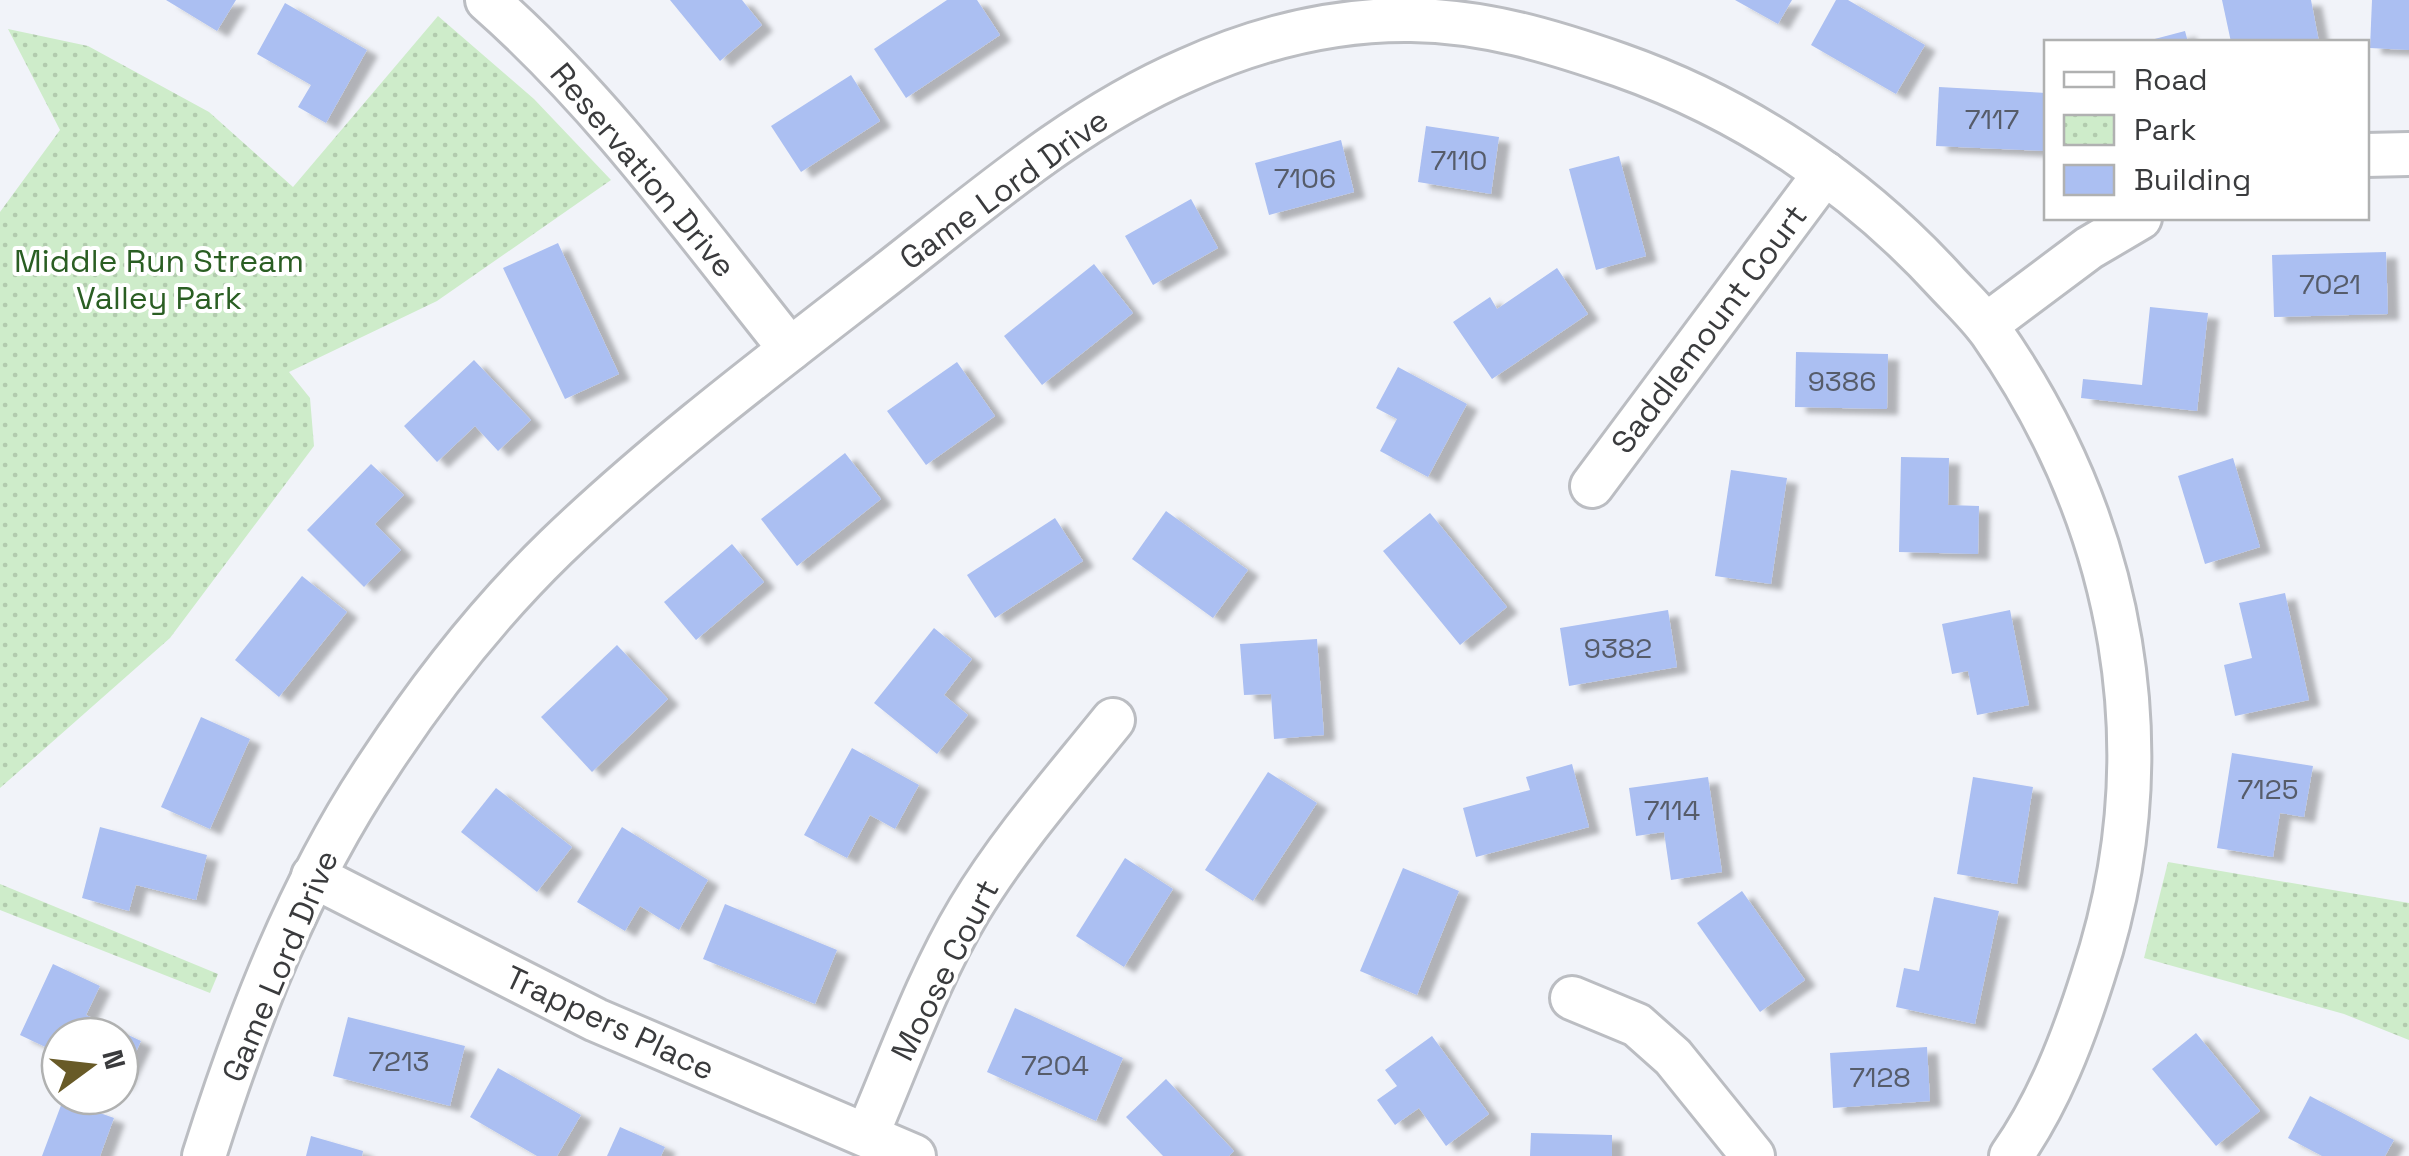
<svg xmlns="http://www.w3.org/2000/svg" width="2409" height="1156" font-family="'Space Grotesk',sans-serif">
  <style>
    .park { fill: url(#park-dots) }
    .building { fill: #abbff2; filter: url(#shadow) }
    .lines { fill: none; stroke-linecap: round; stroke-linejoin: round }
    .minor-casing { stroke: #bbbdc2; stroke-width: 48 }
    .minor { stroke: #fff; stroke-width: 42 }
    .labels { text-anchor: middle; stroke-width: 8; stroke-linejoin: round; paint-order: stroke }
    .number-label { font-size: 28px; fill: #565c6a }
    .street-label { font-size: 32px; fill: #3a3b3d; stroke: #fff }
    .park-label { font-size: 32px; fill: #2a5e23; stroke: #fff }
  </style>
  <defs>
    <pattern id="park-dots" width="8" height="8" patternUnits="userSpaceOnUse" patternTransform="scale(2.5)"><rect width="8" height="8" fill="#ceecca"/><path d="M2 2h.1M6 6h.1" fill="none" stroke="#b2cbae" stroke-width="1.8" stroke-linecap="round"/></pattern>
    <filter id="shadow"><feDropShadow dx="11" dy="6" stdDeviation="2.5" flood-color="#0004"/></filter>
  </defs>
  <rect width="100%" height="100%" fill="#f1f3f9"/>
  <g class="park">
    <polygon points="438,16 534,99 611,180 437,301 289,372 310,398 314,446 170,638 0,788 0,212 60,130 8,29 88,46 209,112 293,187"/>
    <polygon points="2168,862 2409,903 2409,1040 2344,1014 2144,958"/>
    <polygon points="0,884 218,974 210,993 0,910"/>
  </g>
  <g class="building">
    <polygon points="166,0 236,0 217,31"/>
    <polygon points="670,0 742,0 762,25 720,61"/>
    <polygon points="947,0 977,0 1000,35 906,98 874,49"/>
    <polygon points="1735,0 1792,0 1778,24"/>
    <polygon points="1836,0 1848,0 1925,45 1896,94 1811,45"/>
    <polygon points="2222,0 2311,0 2319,42 2231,42"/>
    <polygon points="2372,0 2409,0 2409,50 2370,48"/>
    <polygon points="285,3 367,50 326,123 298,107 311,85 257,54"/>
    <polygon points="2185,31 2188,42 2147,42 2147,41"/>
    <polygon points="851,75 880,121 801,172 771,126"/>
    <polygon points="1939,87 2046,93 2046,151 1936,146"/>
    <polygon points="1426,126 1499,137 1491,194 1418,182"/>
    <polygon points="1341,140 1354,192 1269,215 1255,163"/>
    <polygon points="1619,156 1646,256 1596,270 1569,169"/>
    <polygon points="1191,199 1218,248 1153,285 1125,236"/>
    <polygon points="558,243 619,374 565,399 503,268"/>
    <polygon points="2386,252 2388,314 2274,317 2272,255"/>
    <polygon points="1094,264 1133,313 1042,385 1004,336"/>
    <polygon points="1557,268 1588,314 1492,379 1453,322 1490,297 1497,309"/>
    <polygon points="2150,307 2208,313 2197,411 2081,398 2083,379 2142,385"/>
    <polygon points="1796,352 1888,354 1887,409 1795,407"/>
    <polygon points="474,360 531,420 498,451 475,426 437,462 404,426"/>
    <polygon points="957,362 995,416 926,465 887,411"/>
    <polygon points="1398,367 1467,404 1428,477 1380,451 1397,419 1376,408"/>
    <polygon points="845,453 881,499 797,566 761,519"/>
    <polygon points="1901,457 1949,458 1948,505 1979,506 1978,554 1899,552"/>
    <polygon points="2233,458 2260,547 2205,564 2178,476"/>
    <polygon points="371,464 404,495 375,524 401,550 364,587 307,530"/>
    <polygon points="1731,470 1787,478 1771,584 1715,576"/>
    <polygon points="1166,511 1248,570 1213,618 1132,559"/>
    <polygon points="1430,513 1507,607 1460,645 1383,551"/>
    <polygon points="1055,518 1083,561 995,618 967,575"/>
    <polygon points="732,544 764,582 696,640 664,602"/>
    <polygon points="302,576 347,612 279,697 235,660"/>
    <polygon points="2285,593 2309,700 2235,716 2224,665 2252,658 2239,603"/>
    <polygon points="1668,610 1677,667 1569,686 1560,628"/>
    <polygon points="2010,610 2029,705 1977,715 1968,671 1952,674 1942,624"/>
    <polygon points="934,628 972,659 944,695 968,715 937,754 874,703"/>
    <polygon points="1317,639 1324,735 1274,739 1271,694 1244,695 1240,644"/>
    <polygon points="617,645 668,699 592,772 541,717"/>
    <polygon points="201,717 250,739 210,829 161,807"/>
    <polygon points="852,748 919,785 895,829 870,815 847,858 804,835"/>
    <polygon points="2232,753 2313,766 2304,817 2280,813 2273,857 2217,848"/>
    <polygon points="1572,764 1589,827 1476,857 1463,808 1530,790 1526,777"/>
    <polygon points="1268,772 1317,803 1253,901 1205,870"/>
    <polygon points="1708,777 1722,872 1671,880 1664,832 1636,836 1629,788"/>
    <polygon points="1973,777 2033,787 2017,884 1957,874"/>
    <polygon points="496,788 572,847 537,892 461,832"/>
    <polygon points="100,827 207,855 196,900 136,885 129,911 82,898"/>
    <polygon points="622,827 708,880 679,930 640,906 625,931 577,902"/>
    <polygon points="1125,858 1173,889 1124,967 1076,936"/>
    <polygon points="1403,868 1459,891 1417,995 1360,971"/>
    <polygon points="1742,891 1805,980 1760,1012 1697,923"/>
    <polygon points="1934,897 1999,911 1975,1024 1896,1007 1904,968 1919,971"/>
    <polygon points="725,904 837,950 815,1004 703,959"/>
    <polygon points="53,964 100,986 86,1015 141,1041 120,1086 120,1036 60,1036 60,1054 20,1035"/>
    <polygon points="1015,1008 1123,1058 1096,1121 987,1072"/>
    <polygon points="348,1017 465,1046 450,1106 333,1076"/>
    <polygon points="2196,1033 2260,1111 2216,1146 2152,1069"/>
    <polygon points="1432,1036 1489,1114 1446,1146 1419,1108 1395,1125 1377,1100 1397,1086 1385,1070"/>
    <polygon points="1927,1047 1930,1101 1833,1108 1830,1053"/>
    <polygon points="498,1068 581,1115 557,1156 537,1156 470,1117"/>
    <polygon points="1166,1079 1234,1151 1229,1156 1163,1156 1126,1117"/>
    <polygon points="2310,1096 2394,1140 2385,1156 2322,1156 2288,1138"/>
    <polygon points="63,1100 114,1118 100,1156 42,1156"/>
    <polygon points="620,1127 665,1147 661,1156 607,1156"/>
    <polygon points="1531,1133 1612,1135 1612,1156 1530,1156"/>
    <polygon points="311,1136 363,1151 362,1156 306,1156"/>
  </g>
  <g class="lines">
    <g class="minor-casing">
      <g id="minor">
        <path d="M487,0c116,102 207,229 303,349"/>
        <polyline points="2366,155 2409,154"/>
        <polyline points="1986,325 2089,248 2140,218"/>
        <polyline points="1592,486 1825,173"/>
        <polyline points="313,876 596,1020 914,1156"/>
        <polyline points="1572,998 1637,1025 1673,1057 1753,1156"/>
        <path d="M867,1135c32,-74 60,-155 102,-225 41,-68 94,-128 144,-190"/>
        <path d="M204,1156c43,-136 95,-272 175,-391 51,-78 110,-153 177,-218 103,-99 219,-186 331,-273 95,-74 189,-156 300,-204 71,-32 147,-51 224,-50 74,1 140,21 209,45 125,44 238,120 327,218 15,16 31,31 44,49 134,192 176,421 102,644 -20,63 -44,126 -82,180"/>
      </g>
    </g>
    <use href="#minor" class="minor"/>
  </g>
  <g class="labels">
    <g class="number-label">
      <text x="1992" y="129">7117</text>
      <text x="1459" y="170">7110</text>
      <text x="1305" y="188">7106</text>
      <text x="2330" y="294">7021</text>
      <text x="1842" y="391">9386</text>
      <text x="1618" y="658">9382</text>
      <text x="2268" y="799">7125</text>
      <text x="1672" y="820">7114</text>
      <text x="399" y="1071">7213</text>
      <text x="1055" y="1075">7204</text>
      <text x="1880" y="1087">7128</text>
    </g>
    <g class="street-label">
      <text transform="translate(643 170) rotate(50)" y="11">Reservation Drive</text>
      <text transform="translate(1004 189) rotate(-36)" y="11">Game Lord Drive</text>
      <text transform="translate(1709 329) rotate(-53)" y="11">Saddlemount Court</text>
      <text transform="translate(280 966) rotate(-67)" y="11">Game Lord Drive</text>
      <text transform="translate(945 970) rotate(-63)" y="11">Moose Court</text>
      <text transform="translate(610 1023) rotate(25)" y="11">Trappers Place</text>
    </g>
    <g class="park-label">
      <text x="159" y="272">Middle Run Stream<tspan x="159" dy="37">Valley Park</tspan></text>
    </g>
  </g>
  <rect x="2044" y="40" width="325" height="180" fill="#ffffff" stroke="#b0b1b1" stroke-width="2.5"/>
  <rect x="2064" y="72" width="50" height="15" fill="#ffffff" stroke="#b0b1b1" stroke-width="2.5"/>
  <text x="2134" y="90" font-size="30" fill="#3a3b3d">Road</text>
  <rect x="2064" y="115" width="50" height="30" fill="url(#park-dots)" stroke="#b0b1b1" stroke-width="2.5"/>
  <text x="2134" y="140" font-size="30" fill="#3a3b3d">Park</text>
  <rect x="2064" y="165" width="50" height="30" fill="#abbff2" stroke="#b0b1b1" stroke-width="2.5"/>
  <text x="2134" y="190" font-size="30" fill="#3a3b3d">Building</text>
  <g transform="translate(90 1066) rotate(75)"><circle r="48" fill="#ffffff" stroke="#b0b1b1" stroke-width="2.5"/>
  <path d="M0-8L18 38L0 25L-18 38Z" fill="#685a27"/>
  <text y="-15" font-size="28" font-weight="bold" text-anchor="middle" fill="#3a3b3d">N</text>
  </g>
</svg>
